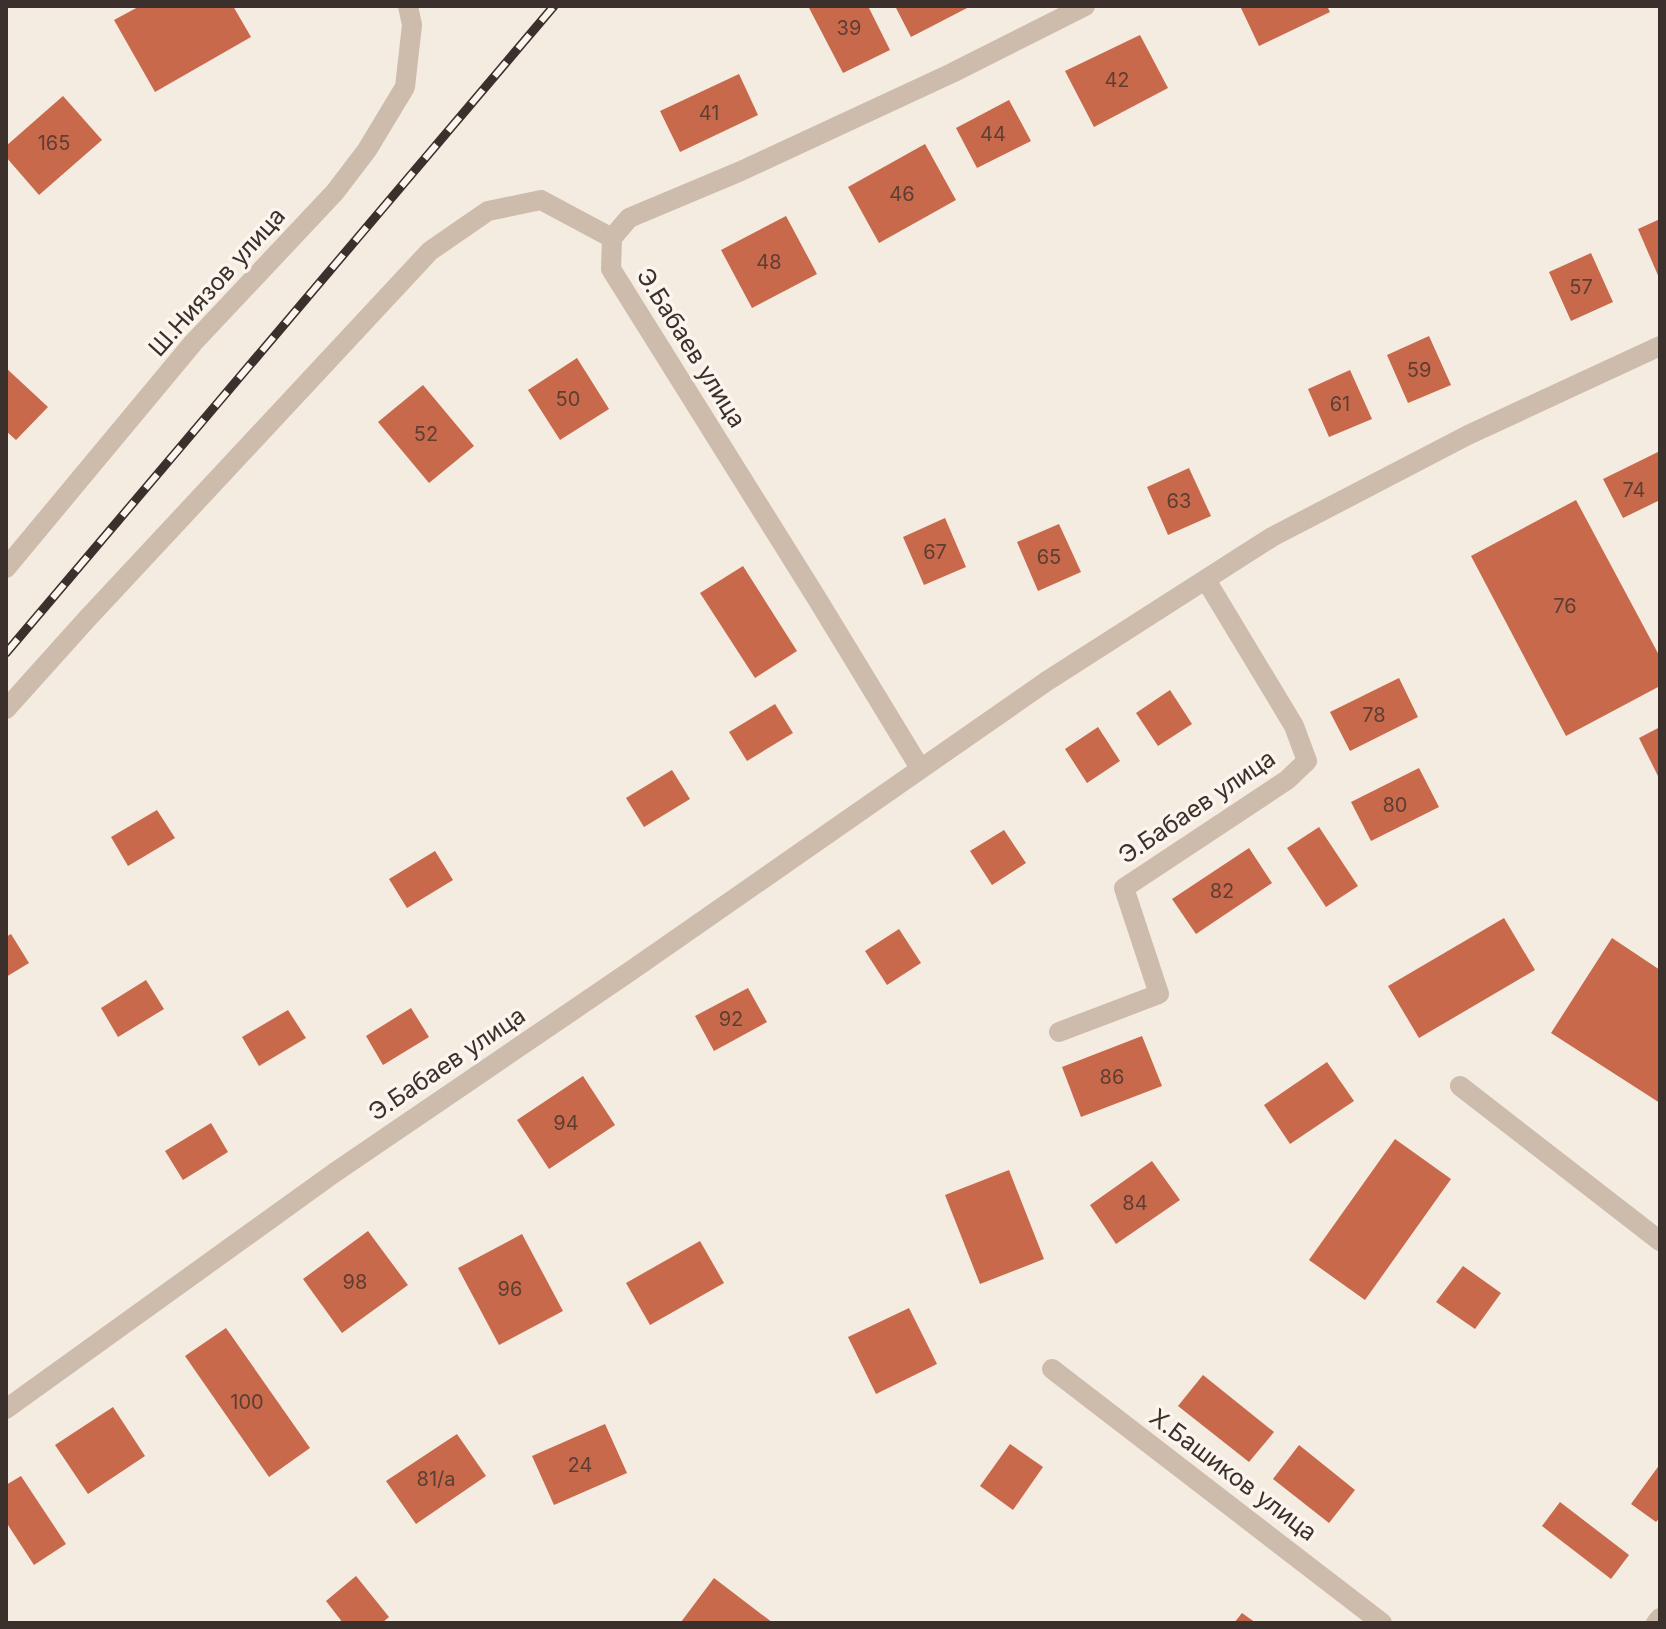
<svg xmlns="http://www.w3.org/2000/svg" width="1666" height="1629" font-family="Inter,sans-serif">
  <style>
    .building { fill: #c8694b }
    .lines { fill: none; stroke-linecap: round; stroke-linejoin: round }
    .minor { stroke: #cdbbac; stroke-width: 20 }
    .rail-casing { stroke: #3b302b; stroke-width: 9 }
    .rail { stroke: #fbf5ee; stroke-width: 6; stroke-dasharray: 18; stroke-linecap: butt }
    .labels { text-anchor: middle; stroke-width: 7; stroke-linejoin: round; paint-order: stroke }
    .number-label { font-size: 20px; fill: #5e3e33 }
    .street-label { font-size: 24px; fill: #3b302b; stroke: #fbf5ee }
  </style>
  <rect width="100%" height="100%" fill="#f4ebe1"/>
  <g class="building">
    <polygon points="140,6 233,6 251,37 155,92 114,20"/>
    <polygon points="808,6 868,6 890,50 843,73"/>
    <polygon points="895,6 971,6 911,37"/>
    <polygon points="1240,6 1327,6 1330,12 1259,46"/>
    <polygon points="1140,35 1168,88 1094,127 1065,71"/>
    <polygon points="739,74 758,115 680,152 660,111"/>
    <polygon points="63,96 102,140 39,195 6,157 6,146"/>
    <polygon points="1009,100 1031,141 977,168 956,128"/>
    <polygon points="925,144 956,200 879,243 848,187"/>
    <polygon points="786,216 817,274 752,308 721,250"/>
    <polygon points="1660,219 1660,280 1638,229"/>
    <polygon points="1591,253 1613,302 1571,321 1549,272"/>
    <polygon points="1429,336 1451,385 1408,403 1387,355"/>
    <polygon points="577,358 609,409 560,440 528,390"/>
    <polygon points="6,368 48,407 16,440 6,431"/>
    <polygon points="1350,370 1372,419 1329,437 1308,389"/>
    <polygon points="423,385 474,446 429,483 378,422"/>
    <polygon points="1660,451 1660,500 1623,518 1603,479"/>
    <polygon points="1189,468 1211,516 1168,535 1147,487"/>
    <polygon points="1576,500 1660,657 1660,686 1566,736 1471,556"/>
    <polygon points="945,518 966,567 924,585 903,537"/>
    <polygon points="1059,524 1081,572 1038,591 1017,542"/>
    <polygon points="743,566 797,651 755,678 700,593"/>
    <polygon points="1399,678 1418,717 1350,751 1330,712"/>
    <polygon points="1170,690 1192,724 1158,746 1136,713"/>
    <polygon points="775,704 793,733 747,761 729,732"/>
    <polygon points="1098,727 1120,761 1087,783 1065,749"/>
    <polygon points="1660,727 1660,780 1639,738"/>
    <polygon points="1419,768 1439,807 1371,841 1351,802"/>
    <polygon points="672,770 690,799 644,827 626,798"/>
    <polygon points="157,810 175,838 128,866 111,837"/>
    <polygon points="1319,827 1358,886 1326,907 1287,848"/>
    <polygon points="1004,830 1026,863 992,885 970,851"/>
    <polygon points="1249,848 1272,883 1196,934 1172,899"/>
    <polygon points="435,851 453,880 407,908 389,879"/>
    <polygon points="1504,918 1535,970 1419,1038 1388,986"/>
    <polygon points="899,929 921,963 887,985 865,951"/>
    <polygon points="11,934 29,963 6,977 6,937"/>
    <polygon points="1612,938 1660,970 1660,1103 1551,1033"/>
    <polygon points="146,980 164,1009 118,1037 101,1008"/>
    <polygon points="748,988 767,1022 714,1051 695,1016"/>
    <polygon points="411,1008 429,1037 383,1065 366,1036"/>
    <polygon points="288,1010 306,1038 259,1066 242,1037"/>
    <polygon points="1142,1036 1162,1086 1081,1117 1062,1067"/>
    <polygon points="1327,1062 1354,1101 1290,1144 1264,1105"/>
    <polygon points="583,1076 615,1125 549,1169 517,1120"/>
    <polygon points="211,1123 228,1152 183,1180 165,1151"/>
    <polygon points="1395,1139 1451,1179 1365,1300 1309,1260"/>
    <polygon points="1152,1161 1180,1200 1116,1244 1090,1205"/>
    <polygon points="1009,1170 1044,1259 980,1284 945,1195"/>
    <polygon points="368,1231 408,1285 342,1333 303,1279"/>
    <polygon points="522,1234 563,1311 499,1345 458,1268"/>
    <polygon points="700,1241 724,1283 650,1325 626,1283"/>
    <polygon points="1463,1266 1501,1293 1475,1329 1436,1302"/>
    <polygon points="909,1308 937,1364 876,1394 848,1337"/>
    <polygon points="226,1328 310,1448 269,1477 185,1356"/>
    <polygon points="1203,1375 1274,1432 1249,1462 1178,1406"/>
    <polygon points="113,1407 145,1456 88,1494 55,1445"/>
    <polygon points="605,1424 627,1473 554,1505 532,1456"/>
    <polygon points="457,1434 486,1476 416,1524 386,1481"/>
    <polygon points="1010,1444 1043,1467 1013,1510 980,1486"/>
    <polygon points="1299,1445 1355,1490 1329,1523 1273,1479"/>
    <polygon points="1660,1464 1660,1517 1656,1522 1631,1504"/>
    <polygon points="21,1476 66,1544 34,1565 6,1522 6,1485"/>
    <polygon points="1560,1502 1629,1555 1611,1579 1542,1526"/>
    <polygon points="356,1576 389,1617 382,1623 343,1623 326,1601"/>
    <polygon points="714,1578 773,1623 682,1623 681,1622"/>
    <polygon points="1242,1613 1256,1623 1234,1623"/>
  </g>
  <g class="lines">
    <g class="minor">
      <polyline points="6,568 193,343 335,192 367,150 405,87 412,25 408,6"/>
      <polyline points="6,709 86,620 430,251 488,211 541,200 612,238"/>
      <polyline points="920,768 816,597 611,269 612,238 629,218 741,171 952,73 1085,6"/>
      <polyline points="1059,1032 1159,994 1124,888 1287,780 1307,761 1294,726 1206,580"/>
      <polyline points="1460,1086 1660,1241"/>
      <polyline points="1052,1369 1382,1623"/>
      <polyline points="6,1409 334,1173 632,970 1047,681 1272,537 1468,435 1660,346"/>
      <polyline points="1656,1623 1660,1618"/>
    </g>
    <g class="rail-casing">
      <polyline id="rail" points="6,653 554,6"/>
    </g>
    <use href="#rail" class="rail"/>
  </g>
  <g class="labels">
    <g class="number-label">
      <text x="849" y="35">39</text>
      <text x="1117" y="87">42</text>
      <text x="709" y="120">41</text>
      <text x="993" y="141">44</text>
      <text x="54" y="150">165</text>
      <text x="902" y="201">46</text>
      <text x="769" y="269">48</text>
      <text x="1581" y="294">57</text>
      <text x="1419" y="377">59</text>
      <text x="568" y="406">50</text>
      <text x="1340" y="411">61</text>
      <text x="426" y="441">52</text>
      <text x="1634" y="497">74</text>
      <text x="1179" y="508">63</text>
      <text x="935" y="559">67</text>
      <text x="1049" y="564">65</text>
      <text x="1565" y="613">76</text>
      <text x="1374" y="722">78</text>
      <text x="1395" y="812">80</text>
      <text x="1222" y="898">82</text>
      <text x="731" y="1026">92</text>
      <text x="1112" y="1084">86</text>
      <text x="566" y="1130">94</text>
      <text x="1135" y="1210">84</text>
      <text x="355" y="1289">98</text>
      <text x="510" y="1296">96</text>
      <text x="247" y="1409">100</text>
      <text x="580" y="1472">24</text>
      <text x="436" y="1486">81/а</text>
    </g>
    <g class="street-label">
      <text transform="translate(217 282) rotate(-48)" y="8">Ш.Ниязов улица</text>
      <text transform="translate(691 348) rotate(58)" y="8">Э.Бабаев улица</text>
      <text transform="translate(1197 807) rotate(-34)" y="8">Э.Бабаев улица</text>
      <text transform="translate(447 1064) rotate(-34)" y="8">Э.Бабаев улица</text>
      <text transform="translate(1233 1475) rotate(37)" y="8">Х.Башиков улица</text>
    </g>
  </g>
  <rect width="1666" height="1629" fill="none" stroke="#3b302b" stroke-width="16"/>
</svg>
